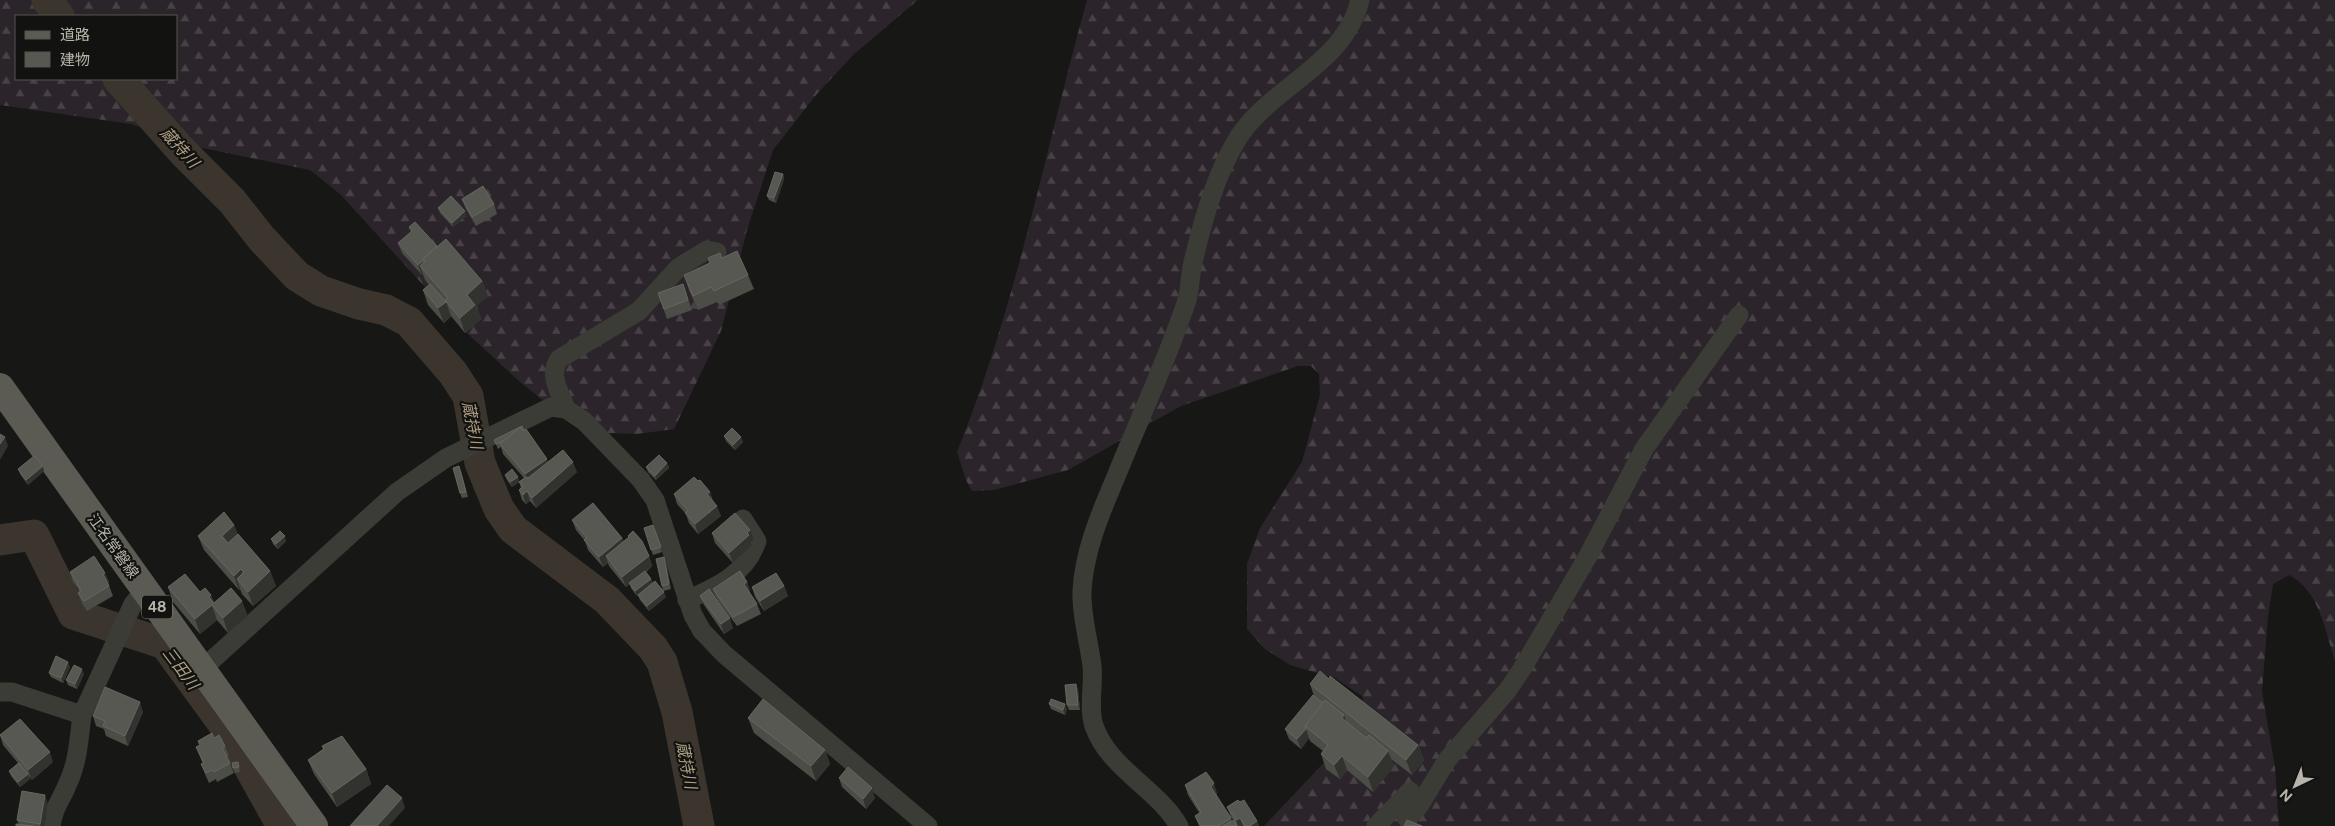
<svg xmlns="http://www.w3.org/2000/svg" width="2335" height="826" font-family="'Public Sans','Noto Sans JP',sans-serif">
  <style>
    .forest { fill: url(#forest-firs); fill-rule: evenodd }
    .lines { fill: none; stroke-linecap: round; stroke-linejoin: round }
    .river { stroke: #3b352d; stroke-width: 31 }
    .minor { stroke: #3c3c37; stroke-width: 19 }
    .primary { stroke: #5b5b54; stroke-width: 28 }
    .wall { fill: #4c4d47 }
    .shaded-wall { fill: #32332f }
    .building { fill: #585852; stroke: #666760 }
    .labels { text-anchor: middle; stroke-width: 4.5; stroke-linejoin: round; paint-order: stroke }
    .shield { fill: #121311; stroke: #86847b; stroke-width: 1 }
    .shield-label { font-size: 14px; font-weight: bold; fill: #b7b5a9 }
    .street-label { font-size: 15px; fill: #b7b5a9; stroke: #121311 }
    .water-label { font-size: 16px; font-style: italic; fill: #af9e83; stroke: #121311 }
  </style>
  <defs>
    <pattern id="forest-firs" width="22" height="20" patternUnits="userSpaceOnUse" patternTransform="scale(1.25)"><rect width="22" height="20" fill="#2c242b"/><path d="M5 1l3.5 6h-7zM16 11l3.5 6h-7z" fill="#484247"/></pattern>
  </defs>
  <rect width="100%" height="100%" fill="#171816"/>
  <g class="forest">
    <path d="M0,0h918l-64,54 -38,41 -43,55 -26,80 -26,101 -47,98 -37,5 -54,-2 -63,-50 -52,-48 -128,-140 -30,-24 -112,-23 -67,-23 -131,-19zM16,16h160v63h-160z"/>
    <path d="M1087,0h1248v661c-10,-30 -15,-70 -46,-86l-16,9 -5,32 -6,75 13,77 4,58h-1015l85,-90 16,-29 -3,-11 -27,-18 -45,-13 -25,-16 -18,-20v-65l13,-36 42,-66 18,-67 -1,-21 -8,-8h-13l-117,40 -113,64 -74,20 -22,1 -6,-11 -9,-28c59,-145 88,-301 130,-452z"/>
  </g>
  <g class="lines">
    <g class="river">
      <polyline points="47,0 59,16"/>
      <polyline points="118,79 183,152 232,201 262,239 297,276 321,291 359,304 386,310 409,322 453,373 468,396 480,463 499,509 513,529 607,600 653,648 662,662 677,712 699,826"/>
      <polyline points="0,540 34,535 73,614 165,644 230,733 282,826"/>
    </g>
    <g class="minor">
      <path d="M566,409c-6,-16 -18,-35 -7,-50l80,-48 40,-44 28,-17 10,2"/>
      <path d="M687,600c30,-13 59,-26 70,-59l-14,-22"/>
      <polyline points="201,670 397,492 446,458 551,407 566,409 584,421 641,480 655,500 693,615 702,631 724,654 928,826"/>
      <polyline points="0,692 12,692 82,715 133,604 145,590"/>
      <polyline points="1407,819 1419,806 1447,760 1507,691 1522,669 1588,556 1644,449 1739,315"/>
      <path d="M51,826c3,-20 10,-25 17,-43 10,-21 11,-45 14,-68"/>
      <path d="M1179,826c-22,-38 -70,-57 -85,-100 -6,-18 0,-41 -2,-60 -3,-25 -11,-50 -10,-75 2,-39 18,-77 33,-112 24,-60 52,-118 72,-179 3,-11 3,-22 5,-33 9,-41 22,-88 43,-124 31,-55 110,-77 125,-143"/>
      <polyline points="1376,826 1410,791"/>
    </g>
    <polyline class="primary" points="0,387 314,826"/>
  </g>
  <g class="wall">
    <polygon points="783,174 784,179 776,203 769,200 767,196"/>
    <polygon points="462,199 494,204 497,214 476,226 466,209"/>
    <polygon points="438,208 465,211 466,216 453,227 440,213"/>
    <polygon points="409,227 437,246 482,281 488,296 476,306 481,319 465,333 451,316 444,323 428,305 423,290 429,285 425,280 423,274 422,275 402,253 398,243 411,232"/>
    <polygon points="708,258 722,258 748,275 754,289 719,305 717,302 698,310 689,290 684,275 710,263"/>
    <polygon points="683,284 692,310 667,319 658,293"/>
    <polygon points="524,430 548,462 577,472 536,508 530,501 526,504 522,500 519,490 521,488 519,482 524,478 503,454 501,447 498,449 494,440"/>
    <polygon points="724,436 743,442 735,450 726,441"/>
    <polygon points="667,463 669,468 656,480 648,472 646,467"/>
    <polygon points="18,469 44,471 28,485 20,474"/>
    <polygon points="461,471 468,497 462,498 460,493"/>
    <polygon points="505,475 518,477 519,482 512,487 507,480"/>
    <polygon points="698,481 710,492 713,501 721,516 698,534 689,523 686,514 677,504 674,494"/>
    <polygon points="572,520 622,538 624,542 628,538 628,536 649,556 652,566 646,572 651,579 653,584 666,597 649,611 640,600 638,595 637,596 631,588 630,584 626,587 609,566 608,563 603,567 588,550 585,541 576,530"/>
    <polygon points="234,525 238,535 270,571 276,586 253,606 242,594 240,589 239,590 204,550 198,536"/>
    <polygon points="653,525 662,552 653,555 644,528"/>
    <polygon points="712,533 754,540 751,542 752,545 733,563 715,543"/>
    <polygon points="271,539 286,541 278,549 273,544"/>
    <polygon points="664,557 666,562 671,589 663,591 662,586"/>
    <polygon points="70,572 105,573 109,582 108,583 113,596 87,611 82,603 78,593 79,592 78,588 73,582"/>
    <polygon points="747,582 750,591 749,592 757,604 761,614 737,626 717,599 713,589"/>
    <polygon points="784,586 788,596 764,611 755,597 752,587"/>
    <polygon points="168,587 211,595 214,603 248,616 228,633 217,620 200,634 173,602"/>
    <polygon points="700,596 733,628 724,634 704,605"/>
    <polygon points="70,667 63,683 51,677 49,673"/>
    <polygon points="84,674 77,689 68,685 66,680"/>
    <polygon points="1310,684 1418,745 1424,760 1412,775 1391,759 1394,766 1373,792 1347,770 1340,779 1326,769 1321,754 1323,751 1310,741 1309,738 1301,749 1289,739 1285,729 1314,696"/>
    <polygon points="1078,689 1080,710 1069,710 1067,705"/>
    <polygon points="1049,704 1067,709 1065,715 1051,709"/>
    <polygon points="143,712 128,746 106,736 104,729 96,726 93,716"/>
    <polygon points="748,718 825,750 830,764 816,781 754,733"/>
    <polygon points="0,735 53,762 32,780 29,776 30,779 20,787 11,776 9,771 18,763 3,745"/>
    <polygon points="214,738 225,746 229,756 227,757 234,773 217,782 216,779 209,783 205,774 201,764 203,764 196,747 200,745 198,741"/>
    <polygon points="322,746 366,769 371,784 337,807 314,774 308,760 323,749"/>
    <polygon points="238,762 240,772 235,773 233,768"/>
    <polygon points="839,778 875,798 866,809 842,787"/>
    <polygon points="1185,785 1217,793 1216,795 1231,818 1232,821 1234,821 1231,817 1227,807 1240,802 1257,821 1259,826 1199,826 1195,816 1200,814 1188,795"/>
    <polygon points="48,804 45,826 16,826 19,825 17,820"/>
  </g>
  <g class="shaded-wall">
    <polygon points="783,174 784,179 776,203 774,198"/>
    <polygon points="465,211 466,216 453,227 452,223"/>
    <polygon points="423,261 427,271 420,266 423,274 422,275 418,265"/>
    <polygon points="482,281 488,296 476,306 481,319 465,333 460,318 467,295"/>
    <polygon points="446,302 451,316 444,323 438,308"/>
    <polygon points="5,437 8,446 0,460 0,444"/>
    <polygon points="741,437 743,442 735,450 733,445"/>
    <polygon points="547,459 551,469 529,483 525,474"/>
    <polygon points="573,462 577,472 536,508 532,498"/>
    <polygon points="667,463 669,468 656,480 655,476"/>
    <polygon points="43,466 44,471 28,485 26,480"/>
    <polygon points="518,477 519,482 512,487 510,482"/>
    <polygon points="527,491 530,501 526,504 523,495"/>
    <polygon points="710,492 713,502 707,494"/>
    <polygon points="717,506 721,516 698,534 695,524"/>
    <polygon points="234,525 240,539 227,551 222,536"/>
    <polygon points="750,530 754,540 751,542 752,545 733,563 729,553"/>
    <polygon points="285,536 286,541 278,549 276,544"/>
    <polygon points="622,538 626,547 606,556 608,563 603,567 599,557"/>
    <polygon points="649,556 652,566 626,587 622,577"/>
    <polygon points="664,557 666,562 671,589 669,584"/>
    <polygon points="241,569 247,584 237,579 240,589 239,590 234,576"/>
    <polygon points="270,571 276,586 253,606 248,592"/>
    <polygon points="105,573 109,582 107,584 103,574"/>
    <polygon points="651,579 653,584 637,596 635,591"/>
    <polygon points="747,582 750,591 747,594 744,584"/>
    <polygon points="784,586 788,596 764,611 760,601"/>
    <polygon points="664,592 666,597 649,611 647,606"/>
    <polygon points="211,595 217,610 209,597"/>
    <polygon points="242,601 248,616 228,633 223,618"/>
    <polygon points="212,605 217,620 200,634 195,619"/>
    <polygon points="730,618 733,628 724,634 721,624"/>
    <polygon points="68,662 70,667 63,683 61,678"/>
    <polygon points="82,669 84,674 77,689 75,684"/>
    <polygon points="1076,684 1078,689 1080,710 1078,705"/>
    <polygon points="140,702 143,712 128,746 125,736"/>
    <polygon points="1065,704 1067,709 1065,715 1063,710"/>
    <polygon points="1344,715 1349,730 1342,718"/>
    <polygon points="1306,729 1309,738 1301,749 1297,739"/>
    <polygon points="1418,745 1424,760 1412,775 1406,760"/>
    <polygon points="825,750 830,764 816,781 811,766"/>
    <polygon points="1388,751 1394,766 1373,792 1368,777"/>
    <polygon points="50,752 53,762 32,780 28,770"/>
    <polygon points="1342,756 1347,770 1340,779 1334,765"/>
    <polygon points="366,769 371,784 337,807 332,793"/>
    <polygon points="28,774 30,779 20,787 18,782"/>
    <polygon points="1214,783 1217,793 1214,796 1211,787"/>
    <polygon points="872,788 875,798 866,809 863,799"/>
    <polygon points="45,795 48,804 45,826 41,826 40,824"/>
    <polygon points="402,798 405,808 389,826 377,826"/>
    <polygon points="1240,818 1243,826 1238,826 1236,820"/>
    <polygon points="1257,821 1259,826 1250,826"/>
  </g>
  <g class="building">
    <polygon points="775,172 783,174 774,198 767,196"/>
    <polygon points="483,186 494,204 472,217 462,199"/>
    <polygon points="451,196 465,211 452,223 438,208"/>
    <polygon points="415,222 437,246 423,259 423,261 418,265 398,243 412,231 409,227"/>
    <polygon points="446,239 482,281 467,295 475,305 460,318 445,300 448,298 420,266 425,261 423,259"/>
    <polygon points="737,251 748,275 714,291 711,287 693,296 684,275 710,263 708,258 720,253 722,258"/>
    <polygon points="430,284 446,302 438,308 423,290"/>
    <polygon points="683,284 688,300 664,309 658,293"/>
    <polygon points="522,426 524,430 523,431 520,427"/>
    <polygon points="520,427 523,431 526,429 547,459 525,474 500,444"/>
    <polygon points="520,427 505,440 496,444 494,440"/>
    <polygon points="732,428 741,437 733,445 724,436"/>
    <polygon points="0,434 5,437 0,444"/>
    <polygon points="563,450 573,462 532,498 527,491 523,495 519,490 523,486 519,482 526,477 528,478"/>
    <polygon points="659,455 667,463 655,476 646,467"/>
    <polygon points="34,456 43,466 26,480 18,469"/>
    <polygon points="459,466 466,492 460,493 453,468"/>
    <polygon points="512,469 518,477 510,482 505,475"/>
    <polygon points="694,477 698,481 700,480 710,492 707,494 717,506 695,524 685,513 688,511 674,494"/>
    <polygon points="593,503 622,538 599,557 584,540 587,538 572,520"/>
    <polygon points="224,512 234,525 222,536 228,543 238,534 270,571 248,592 237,579 244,572 241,569 234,576 198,536"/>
    <polygon points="735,513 750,530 747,533 749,535 729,553 712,533"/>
    <polygon points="653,525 661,547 651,550 644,528"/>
    <polygon points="280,531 285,536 276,544 271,539"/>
    <polygon points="633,531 642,541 649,556 622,577 606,556 629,537 628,536"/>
    <polygon points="94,556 105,573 103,574 109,586 84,601 78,593 81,591 77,585 78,584 70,572"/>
    <polygon points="664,557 669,584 662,586 656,559"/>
    <polygon points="645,571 651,579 635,591 629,583"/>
    <polygon points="740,571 747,582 744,584 757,604 733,617 713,589"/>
    <polygon points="776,573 784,586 760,601 752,587"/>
    <polygon points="185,574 200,592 205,588 211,595 209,597 214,603 231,588 242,601 223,618 212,605 195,619 168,587"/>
    <polygon points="655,581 664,592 647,606 638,595"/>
    <polygon points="709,589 730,618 721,624 700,596"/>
    <polygon points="56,656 68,662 61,678 49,673"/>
    <polygon points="74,665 82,669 75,684 66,680"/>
    <polygon points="1320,671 1329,679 1330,676 1418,745 1406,760 1310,684"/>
    <polygon points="1076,684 1078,705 1067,705 1065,685"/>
    <polygon points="105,687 140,702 125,736 103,726 105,721 93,716"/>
    <polygon points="1313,695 1323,703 1305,726 1306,729 1297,739 1285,729"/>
    <polygon points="763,699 825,750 811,766 748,718"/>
    <polygon points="1051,699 1065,704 1063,710 1049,704"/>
    <polygon points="1325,700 1344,715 1342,718 1366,738 1369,735 1388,751 1368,777 1342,756 1334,765 1321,754 1328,745 1305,726"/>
    <polygon points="20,719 50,752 28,770 0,735"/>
    <polygon points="212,733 214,738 219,735 225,746 222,748 230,763 214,772 212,770 206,773 201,764 204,763 196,747 200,745 198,741"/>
    <polygon points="342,736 366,769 332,793 308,760 324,749 322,746"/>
    <polygon points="238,762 239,767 233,768 232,763"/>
    <polygon points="19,763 28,774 18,782 9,771"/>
    <polygon points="848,767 872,788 863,799 839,778"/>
    <polygon points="1206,772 1214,783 1211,787 1231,818 1218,826 1201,826 1195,816 1201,812 1185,785"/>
    <polygon points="387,785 402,798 377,826 350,826"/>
    <polygon points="22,791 45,795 40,824 17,820"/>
    <polygon points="1238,800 1240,802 1244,800 1257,821 1250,826 1245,826 1240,818 1236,820 1227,807"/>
    <polygon points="1234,820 1237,826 1223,826"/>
    <polygon points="1407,820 1422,826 1404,826"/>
    <polygon points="16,824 33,826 16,826"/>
  </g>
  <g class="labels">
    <rect class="shield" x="142" y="595.5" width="30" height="23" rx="4"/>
    <g class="shield-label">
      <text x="157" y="612">48</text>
    </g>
    <g class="street-label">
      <text transform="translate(113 546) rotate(54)" y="5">江名常磐線</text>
    </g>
    <g class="water-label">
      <text transform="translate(180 147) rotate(48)" y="6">蔵持川</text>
      <text transform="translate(473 425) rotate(79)" y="6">蔵持川</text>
      <text transform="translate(181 668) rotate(53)" y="6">三田川</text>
      <text transform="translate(687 765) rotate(79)" y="6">蔵持川</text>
    </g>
  </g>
  <rect x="15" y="15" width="162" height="65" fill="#121311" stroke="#54544e"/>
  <rect x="25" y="31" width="25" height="8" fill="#5b5b54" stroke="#54544e"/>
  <text x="60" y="40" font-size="15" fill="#b7b5a9">道路</text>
  <rect x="25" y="52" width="25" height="15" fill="#585852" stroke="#54544e"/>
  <text x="60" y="65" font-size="15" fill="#b7b5a9">建物</text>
  <g transform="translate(2295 786) rotate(223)" stroke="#121311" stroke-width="4" paint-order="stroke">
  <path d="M0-4L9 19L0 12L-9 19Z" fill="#b7b5a9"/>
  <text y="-8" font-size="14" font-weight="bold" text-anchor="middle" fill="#b7b5a9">N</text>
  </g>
</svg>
